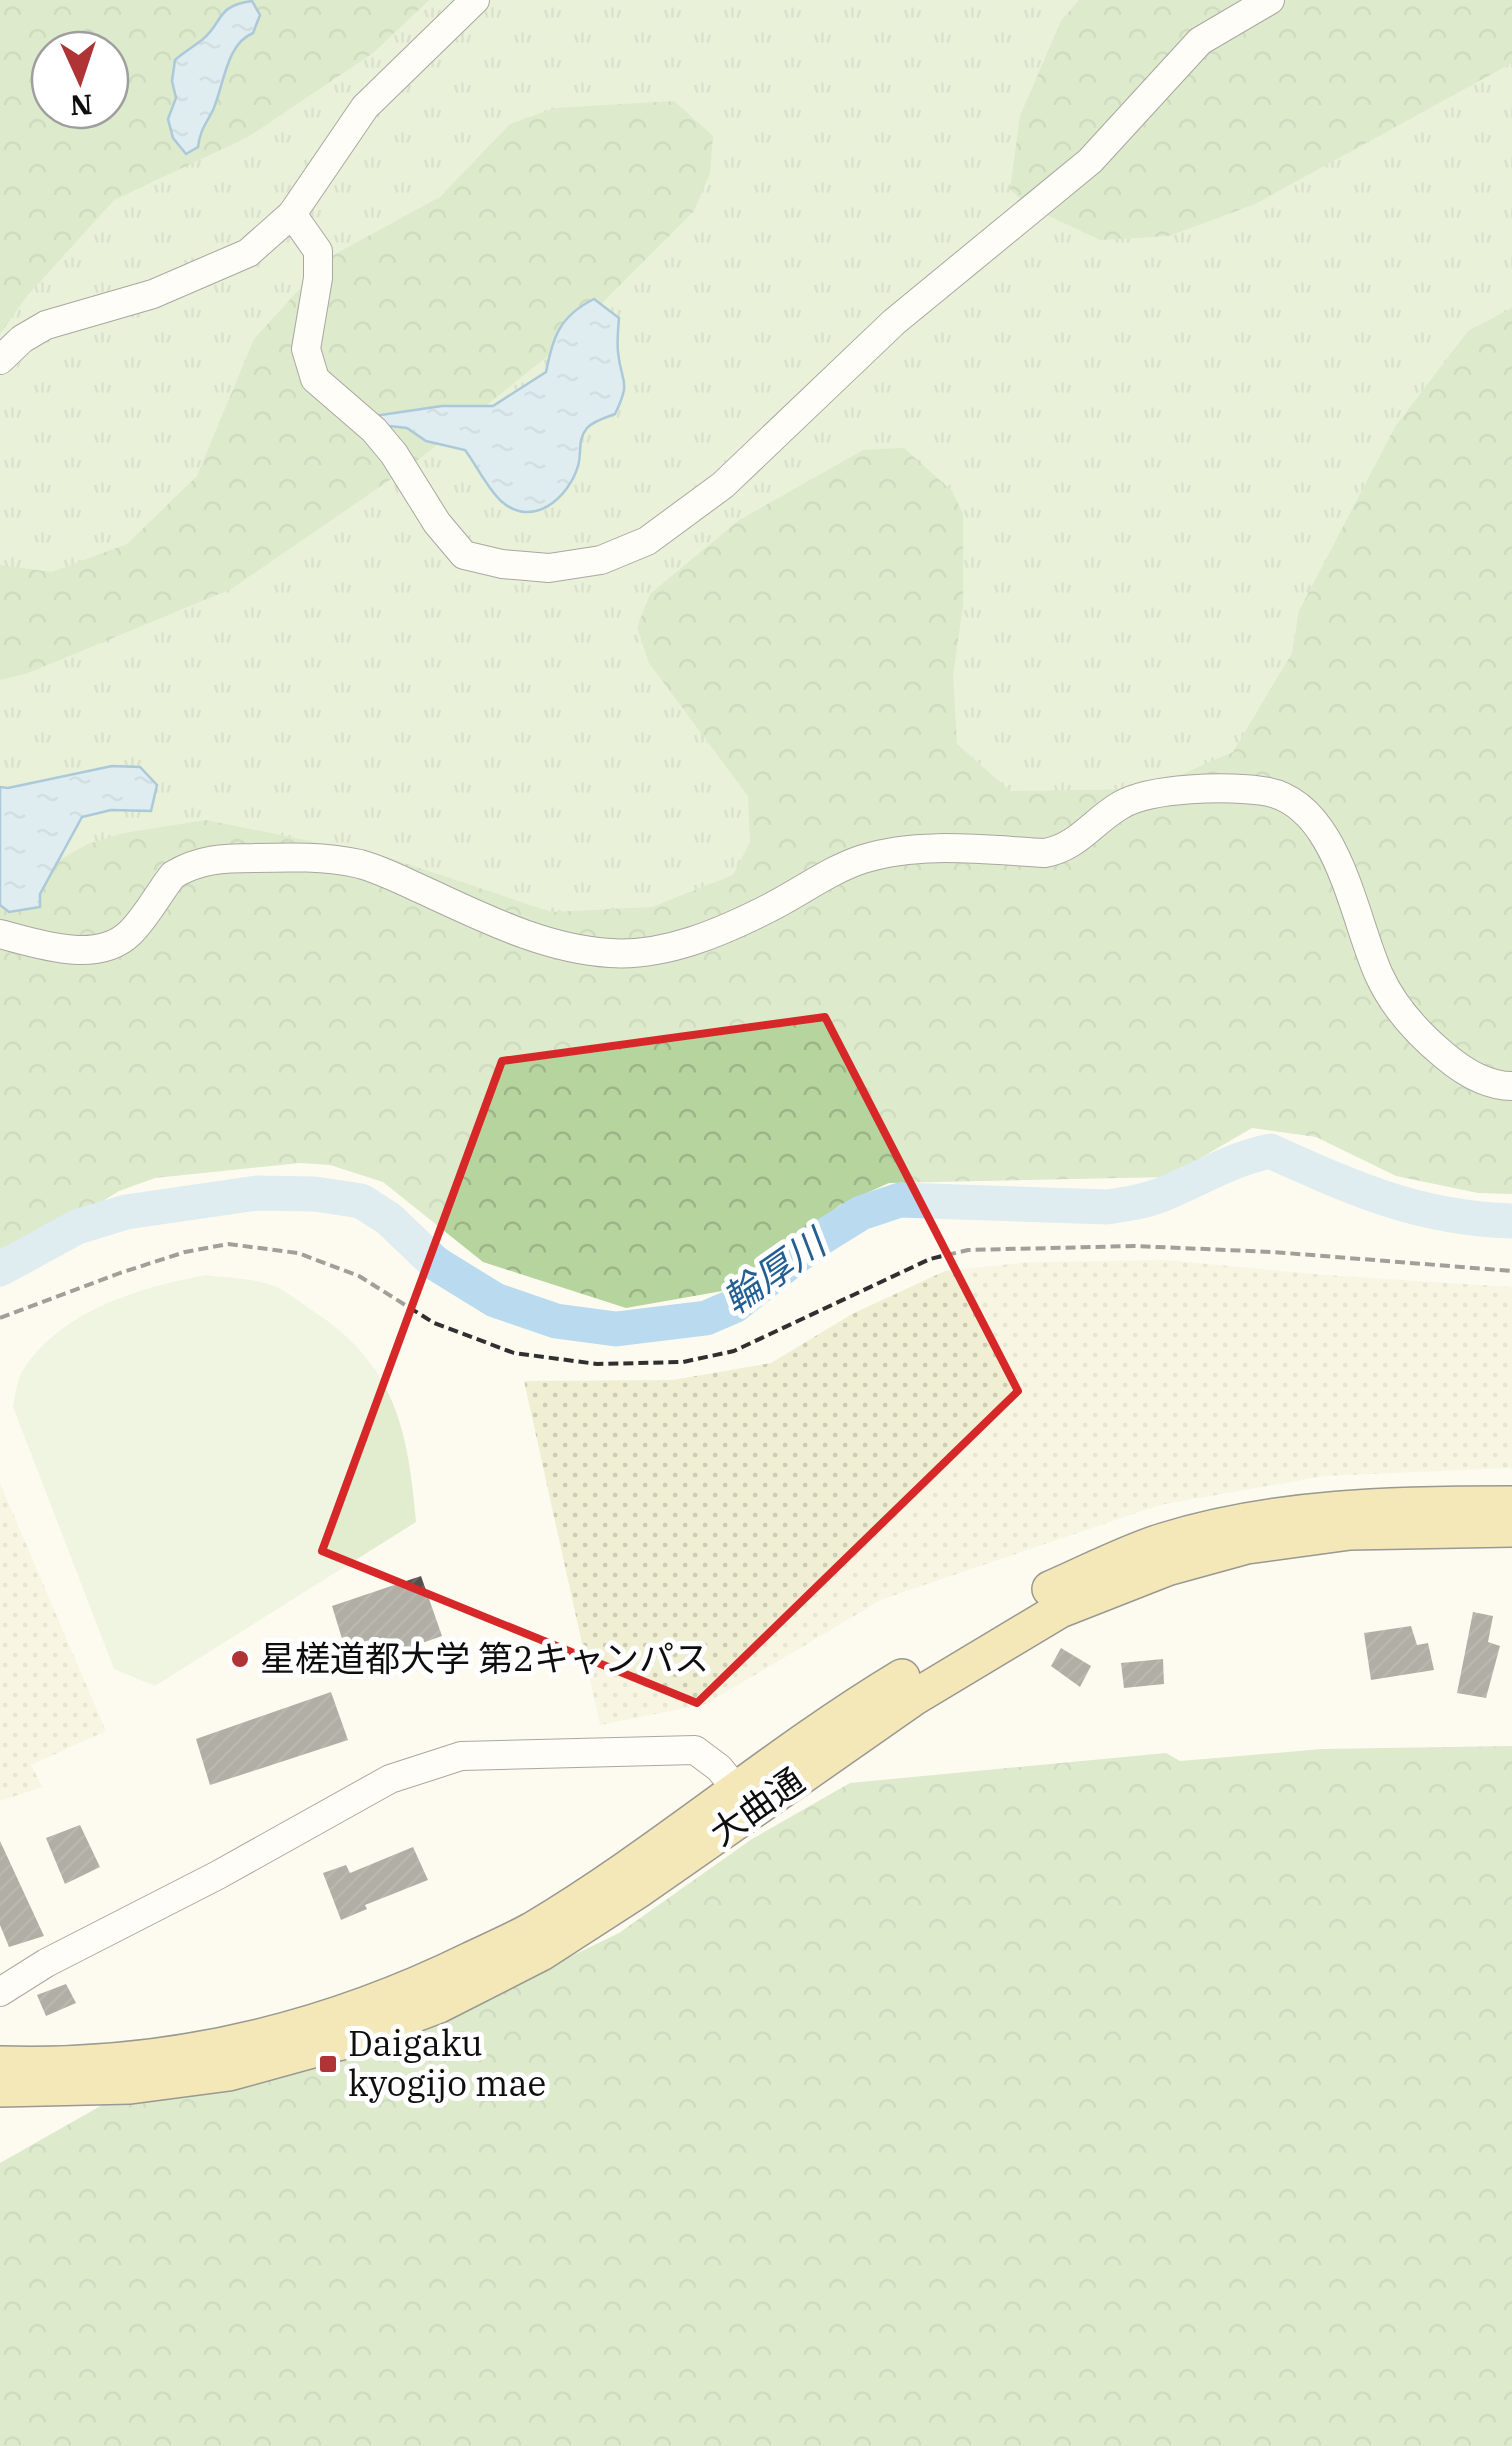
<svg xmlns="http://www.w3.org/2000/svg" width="1512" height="2446" font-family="'IBM Plex Serif','Noto Sans JP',serif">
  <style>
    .farmland { fill: url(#farmland-dots) }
    .grass { fill: url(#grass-tufts); fill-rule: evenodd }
    .forest { fill: url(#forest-crowns); fill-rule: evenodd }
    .pitch { fill: #e1edce }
    .water { fill: url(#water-ripples); stroke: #498cbf; stroke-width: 2.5 }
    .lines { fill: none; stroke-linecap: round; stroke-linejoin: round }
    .river { stroke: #badaf0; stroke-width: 35 }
    .building { fill: url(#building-hatch) }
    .minor-casing { stroke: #414141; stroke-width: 30 }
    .major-casing { stroke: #1f1f1f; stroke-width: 38 }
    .path { stroke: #303030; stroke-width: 4; stroke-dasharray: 10 5; stroke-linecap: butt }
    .minor { stroke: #fff; stroke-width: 28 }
    .major { stroke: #ead174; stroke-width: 35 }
    .marked { fill: none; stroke: #d62828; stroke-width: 8; stroke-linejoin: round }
    .poi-dot { fill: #b03436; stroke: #fff; stroke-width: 4 }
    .labels { text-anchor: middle; stroke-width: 10; stroke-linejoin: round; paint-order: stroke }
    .poi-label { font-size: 35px; fill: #0e0e0e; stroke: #fff; text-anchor: start }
    .street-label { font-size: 35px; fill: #0e0e0e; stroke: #fff }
    .water-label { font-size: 38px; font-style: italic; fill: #245f93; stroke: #fff }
  </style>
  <defs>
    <pattern id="farmland-dots" width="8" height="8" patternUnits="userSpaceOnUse" patternTransform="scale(2.5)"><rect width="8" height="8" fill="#f1efd3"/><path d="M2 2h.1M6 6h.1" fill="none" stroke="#cdccb4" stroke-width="1.8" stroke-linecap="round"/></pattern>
    <pattern id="grass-tufts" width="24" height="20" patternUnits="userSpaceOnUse" patternTransform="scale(2.5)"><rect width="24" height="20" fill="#d0e5bd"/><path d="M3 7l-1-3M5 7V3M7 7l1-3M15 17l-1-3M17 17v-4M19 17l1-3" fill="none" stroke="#b1c3a1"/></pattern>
    <pattern id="forest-crowns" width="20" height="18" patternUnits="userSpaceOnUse" patternTransform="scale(2.5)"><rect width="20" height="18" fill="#b5d49e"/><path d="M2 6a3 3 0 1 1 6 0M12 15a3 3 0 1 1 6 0" fill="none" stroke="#9ab587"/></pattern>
    <pattern id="water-ripples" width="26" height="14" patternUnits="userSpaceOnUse" patternTransform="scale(2.5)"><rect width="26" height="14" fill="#badaf0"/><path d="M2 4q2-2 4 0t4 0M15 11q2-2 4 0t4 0" fill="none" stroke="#9fbacd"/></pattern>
    <pattern id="building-hatch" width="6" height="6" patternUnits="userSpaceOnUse" patternTransform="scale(2.5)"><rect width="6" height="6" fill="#55504b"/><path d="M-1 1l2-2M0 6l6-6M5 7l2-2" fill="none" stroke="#696561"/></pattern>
  </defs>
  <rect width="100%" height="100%" fill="#fdfbf0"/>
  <g class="farmland">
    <polygon points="1166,1260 1327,1275 1512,1287 1512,1468 1325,1476 1160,1505 883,1599 706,1704 600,1725 524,1381 673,1380 771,1363 852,1314 945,1271 1029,1262"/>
    <polygon points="0,1483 106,1731 31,1765 43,1787 0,1801"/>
  </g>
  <path class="grass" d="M0,0h1512v1143l-1512,-117zM50,50h60v60h-60z"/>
  <g class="forest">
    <path d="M0,0h429l-56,53 -125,84 -134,63 -87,96 -27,38zM50,50h60v60h-60z"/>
    <polygon points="1079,0 1512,0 1512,63 1255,204 1169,236 1100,240 1030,207 1010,190 1020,116 1061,21"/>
    <polygon points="674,101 713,136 710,173 694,211 554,351 413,464 231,589 28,673 0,680 0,565 52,572 127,544 197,476 254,339 328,258 440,197 510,124 555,108"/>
    <polygon points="1512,308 1512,1194 1478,1193 1396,1176 1316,1137 1252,1128 1168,1177 889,1183 840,1205 790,1244 745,1287 626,1308 483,1262 383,1182 330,1165 300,1163 155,1178 119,1191 0,1265 0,893 88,844 124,833 206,820 383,856 551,912 652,907 733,875 750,842 748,796 649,663 637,627 650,594 738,521 863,450 904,448 952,491 963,514 963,606 953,675 957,744 1010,791 1148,789 1233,752 1292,653 1299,611 1395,427 1468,331"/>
    <polygon points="1512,1746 1512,2446 0,2446 0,2163 134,2087 417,2031 619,1933 752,1839 850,1783 1166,1753 1180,1761 1322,1749"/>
  </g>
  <path class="pitch" d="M206,1275c21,3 48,3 68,11 13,5 27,17 39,25 82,53 95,119 103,211l-261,164 -41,-17 -101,-262c2,-12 4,-27 10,-37 40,-61 116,-82 183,-95z"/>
  <g class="water">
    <path d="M252,1l8,14 -7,18c-27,11 -29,52 -40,77 -7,14 -13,20 -15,37l-12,7 -13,-16 -5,-19 8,-21 -4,-17 3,-21c9,-8 18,-13 27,-20 22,-18 13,-34 50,-39z"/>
    <path d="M594,299l25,19c-1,11 -2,23 -1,34 3,32 14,27 -3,62 -10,4 -22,7 -28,14 -10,12 -5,25 -9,38 -10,33 -46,63 -77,35 -14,-13 -24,-35 -36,-51l-39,-9 -19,-13 -18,-2 -15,-10 68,-10h51l53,-34c7,-36 14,-56 48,-73z"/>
    <polygon points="112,766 140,767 157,785 151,811 111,810 82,817 40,894 40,907 9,912 0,905 0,787 8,788"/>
  </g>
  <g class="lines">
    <path class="river" d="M0,1269l77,-42 49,-15 131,-19 58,1 46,7 28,18 46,44 60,37 61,21 60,8 90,-11 28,-12 82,-65 45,-28 39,-13 207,7c21,-3 41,-6 61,-15 35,-15 64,-33 102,-41 85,38 147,67 242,70"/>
  </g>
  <g class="building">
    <polygon points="421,1576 442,1636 351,1668 332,1606"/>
    <polygon points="1473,1612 1493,1616 1488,1642 1500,1646 1486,1698 1457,1693"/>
    <polygon points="1411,1626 1417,1645 1428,1643 1434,1670 1371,1680 1364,1633"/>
    <polygon points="1061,1648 1091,1666 1080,1687 1051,1666"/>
    <polygon points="1163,1659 1164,1684 1124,1688 1121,1663"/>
    <polygon points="331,1692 348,1740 210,1785 196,1739"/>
    <polygon points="80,1825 100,1867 65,1884 46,1838"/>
    <polygon points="0,1841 44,1936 9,1947 0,1925"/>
    <polygon points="413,1847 428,1880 365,1905 367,1909 341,1920 323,1873 346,1865 350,1873"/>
    <polygon points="66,1984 76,2003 46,2016 37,1995"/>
  </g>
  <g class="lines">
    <g class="minor-casing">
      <g id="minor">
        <polyline points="292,214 318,251 318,278 306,349 315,379 374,430 394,454 437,523 464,555 502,564 549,568 601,560 647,541 723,485 894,322 1090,161 1200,41 1270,0"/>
        <polyline points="0,360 22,339 46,325 153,294 248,253 292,214 365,107 475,0"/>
        <path d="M0,934c38,10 97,31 130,-1 17,-17 28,-39 43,-58 26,-16 51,-17 81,-17 34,-1 72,-2 106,6 22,6 43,17 63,26 59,27 121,59 187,63 54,4 112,-21 159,-45 32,-16 60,-38 94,-49 57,-18 124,-9 182,-6 33,-6 48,-32 76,-48 31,-18 106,-19 142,-14 75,10 90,127 116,184 15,33 38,58 66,81 19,16 42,30 67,30"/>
        <polyline points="0,1992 46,1963 218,1875 390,1779 461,1756 695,1750 719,1768 748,1803"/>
      </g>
    </g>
    <g class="major-casing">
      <g id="major">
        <path d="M1050,1589c37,-16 75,-36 113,-48 111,-35 233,-37 349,-37"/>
        <path d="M0,2064c164,5 323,-32 470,-104 21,-10 42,-19 62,-30 128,-76 242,-176 370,-253"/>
        <polyline points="0,2089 130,2086 229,2073 338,2043 439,2005 541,1953 640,1889 915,1697 1060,1610 1167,1568 1247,1546 1350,1532 1512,1529"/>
      </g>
    </g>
    <polyline class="path" points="0,1318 120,1273 185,1252 228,1244 298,1253 359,1276 434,1323 514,1353 597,1364 683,1362 734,1351 930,1259 968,1250 1135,1246 1273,1252 1512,1271"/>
    <use href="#minor" class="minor"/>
    <use href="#major" class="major"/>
  </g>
  <path d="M0 0H1512V2446H0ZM825,1017l193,374 -321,312 -375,-152 180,-490z" fill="#fdfbf0" fill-opacity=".55" fill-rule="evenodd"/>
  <path class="marked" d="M825,1017l193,374 -321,312 -375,-152 180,-490z"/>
  <g class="poi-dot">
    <circle cx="240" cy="1659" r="10"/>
    <rect x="318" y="2054" width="20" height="20" rx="5"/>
  </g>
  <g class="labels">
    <g class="poi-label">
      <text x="260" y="1671">星槎道都大学 第2キャンパス</text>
      <text x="348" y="2056">Daigaku<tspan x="348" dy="40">kyogijo mae</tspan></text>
    </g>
    <g class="street-label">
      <text transform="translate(757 1807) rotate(-35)" y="12">大曲通</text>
    </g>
    <g class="water-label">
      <text transform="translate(774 1272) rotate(-35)" y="13">輪厚川</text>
    </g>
  </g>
  <g transform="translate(80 80) rotate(177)"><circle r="48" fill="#ffffff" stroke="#9f9f9f" stroke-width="2.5"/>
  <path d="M0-8L18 38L0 25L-18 38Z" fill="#b03436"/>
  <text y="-15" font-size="28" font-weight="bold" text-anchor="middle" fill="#0e0e0e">N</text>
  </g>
</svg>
